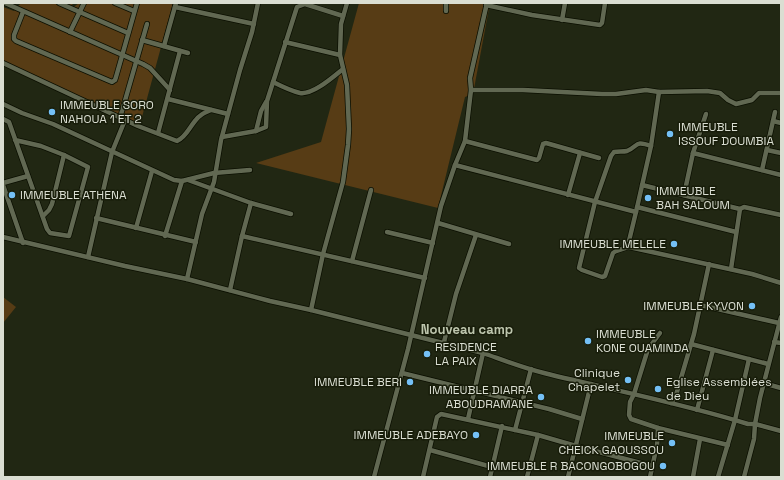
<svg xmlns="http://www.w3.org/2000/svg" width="784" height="480" font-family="'Space Grotesk',sans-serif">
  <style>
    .green { fill: #573c15 }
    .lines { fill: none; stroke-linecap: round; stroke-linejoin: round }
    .minor-casing { stroke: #0b0f01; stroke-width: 6 }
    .minor { stroke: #616852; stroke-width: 4.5 }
    .poi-dot { fill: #74c0f6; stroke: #181d0a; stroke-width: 1.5 }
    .labels { text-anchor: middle; stroke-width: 3; stroke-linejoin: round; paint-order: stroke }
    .poi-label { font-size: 12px; fill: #daded2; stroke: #181d0a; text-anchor: end }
    .neighbourhood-label { font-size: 13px; font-weight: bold; fill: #bdc5ad; stroke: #181d0a }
  </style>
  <rect width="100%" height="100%" fill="#212713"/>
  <g class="green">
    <polygon points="21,3 73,3 71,9 79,3 173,3 139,128 3,66 3,7 14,11"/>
    <polygon points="359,3 490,3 473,94 465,97 438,208 256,163 321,142"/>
    <polygon points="3,297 16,307 3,323"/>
  </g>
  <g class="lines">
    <g class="minor-casing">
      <g id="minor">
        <polyline points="5,3 143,64 150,68 170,90"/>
        <polyline points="59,3 128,33"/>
        <polyline points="115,3 134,11"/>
        <polyline points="446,3 446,11"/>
        <polyline points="486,5 532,15 600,25 602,23 605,3"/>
        <polyline points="175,7 254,24"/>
        <polyline points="23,12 14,35 14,39 16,41 112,82 115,80 116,77 137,3"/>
        <polyline points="562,20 565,3"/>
        <polyline points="70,32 84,3"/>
        <polyline points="142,40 188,53"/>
        <polyline points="285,42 340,55"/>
        <polyline points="164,46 176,3"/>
        <path d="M3,63l135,63 39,15c9,-4 12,-13 18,-20 4,-6 9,-8 16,-11"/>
        <path d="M273,82c8,4 18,9 27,11 13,2 33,-16 43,-24"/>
        <polyline points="471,90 523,90 602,94 616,94 646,90 659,92 707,91 720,93 728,100 736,104 752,100 759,93 781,93"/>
        <polyline points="168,99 228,114"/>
        <polyline points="3,104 22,113 53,124 174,180 182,181 214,173 250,170"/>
        <polyline points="120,118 147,24"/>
        <polyline points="3,119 9,122 47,229 50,233 69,236 88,167 64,155 41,146 15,140"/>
        <polyline points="773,121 781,123"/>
        <polyline points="256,131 261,111 266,102"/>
        <polyline points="158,133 180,51"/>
        <polyline points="222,137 256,131 266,127 267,101 297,7 305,4 343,16"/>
        <polyline points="465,141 537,160 539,158 543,144 546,143 599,158"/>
        <polyline points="767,150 781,153"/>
        <polyline points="693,153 781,175"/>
        <polyline points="455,165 636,212 651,146 659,92"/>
        <polyline points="762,170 775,112"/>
        <polyline points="188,180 251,203 291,214"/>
        <polyline points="3,183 28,176"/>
        <polyline points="3,185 23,243"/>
        <polyline points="642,185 740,209"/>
        <polyline points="568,195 580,153"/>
        <polyline points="684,195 693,153 706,114"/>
        <polyline points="637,207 736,232"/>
        <polyline points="636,212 628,245 629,247 752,274 781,283"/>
        <polyline points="43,216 49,210 52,204 64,155"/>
        <polyline points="96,218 196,242"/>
        <polyline points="438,223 509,244"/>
        <polyline points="136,228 152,171"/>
        <polyline points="387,232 433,243"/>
        <polyline points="165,236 182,181"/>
        <polyline points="242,236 425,278"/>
        <polyline points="3,237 125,266 187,279 270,301 311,310 483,353"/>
        <path d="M628,247l-12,4 -3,2 -8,23 -3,1 -20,-7 -3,-2 16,-66 16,-46 3,-4c4,-1 9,0 13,-1 12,-5 7,-11 24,-5"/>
        <polyline points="88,257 112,152 125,120"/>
        <polyline points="352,261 371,190"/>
        <polyline points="731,269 740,209 744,207 781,215"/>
        <polyline points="187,279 202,214 214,182 221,140 240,70 252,32 258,3"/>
        <polyline points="230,290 242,236 251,203"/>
        <polyline points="700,305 779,323"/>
        <polyline points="311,310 323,254 343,182 348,145 349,129 347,85 340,55 341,24 347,3"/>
        <polyline points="444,342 456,294 476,235"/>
        <polyline points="774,342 781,343"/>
        <polyline points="691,344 768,364"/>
        <polyline points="402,373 549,409 582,419"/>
        <polyline points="763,383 781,388"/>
        <polyline points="671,403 676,395 694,334 709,264"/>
        <polyline points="697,410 713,350"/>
        <path d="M468,419l15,-66c20,7 40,15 61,20 68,17 137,30 204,51h7l5,-26 21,-81"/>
        <polyline points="658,428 728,445"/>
        <polyline points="515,430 531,369"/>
        <polyline points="430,450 492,467"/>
        <polyline points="374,477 408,349 441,206 455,165 465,141 471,90 470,78 487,3"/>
        <polyline points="423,477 437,417 441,414 538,435 576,446 652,466"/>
        <polyline points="490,477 502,426"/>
        <polyline points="527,477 538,435"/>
        <polyline points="568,477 591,384"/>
        <polyline points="650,477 657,445 658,428 631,419 629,415 630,402 634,394 648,349 660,333"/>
        <polyline points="693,477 700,439"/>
        <polyline points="718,477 735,420 749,359"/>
        <polyline points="744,477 754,439 755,424 781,431"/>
      </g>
    </g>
    <use href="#minor" class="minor"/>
  </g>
  <g class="poi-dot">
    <circle cx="52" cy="112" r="4"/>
    <circle cx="670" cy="134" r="4"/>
    <circle cx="12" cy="195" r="4"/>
    <circle cx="648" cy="198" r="4"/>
    <circle cx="674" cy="244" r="4"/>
    <circle cx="752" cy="306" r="4"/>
    <circle cx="588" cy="341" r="4"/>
    <circle cx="427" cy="354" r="4"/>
    <circle cx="628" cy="380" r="4"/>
    <circle cx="410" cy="382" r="4"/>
    <circle cx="658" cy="389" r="4"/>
    <circle cx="541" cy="397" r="4"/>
    <circle cx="476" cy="435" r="4"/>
    <circle cx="672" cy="443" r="4"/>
    <circle cx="663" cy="466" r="4"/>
  </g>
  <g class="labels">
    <g class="poi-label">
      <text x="60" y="109" text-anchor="start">IMMEUBLE SORO<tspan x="60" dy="14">NAHOUA 1 ET 2</tspan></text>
      <text x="678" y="131" text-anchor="start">IMMEUBLE<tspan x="678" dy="14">ISSOUF DOUMBIA</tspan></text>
      <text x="656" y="195" text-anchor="start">IMMEUBLE<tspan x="656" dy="14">BAH SALOUM</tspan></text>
      <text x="20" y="199" text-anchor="start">IMMEUBLE ATHENA</text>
      <text x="666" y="248">IMMEUBLE MELELE</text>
      <text x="744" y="310">IMMEUBLE KYVON</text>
      <text x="596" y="338" text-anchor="start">IMMEUBLE<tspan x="596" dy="14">KONE OUAMINDA</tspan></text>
      <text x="435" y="351" text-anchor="start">RESIDENCE<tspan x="435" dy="14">LA PAIX</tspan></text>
      <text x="620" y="377">Clinique<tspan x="620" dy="14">Chapelet</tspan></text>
      <text x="402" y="386">IMMEUBLE BERI</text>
      <text x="666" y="386" text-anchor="start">Eglise Assemblées<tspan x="666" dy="14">de Dieu</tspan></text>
      <text x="533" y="394">IMMEUBLE DIARRA<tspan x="533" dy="14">ABOUDRAMANE</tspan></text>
      <text x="468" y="439">IMMEUBLE ADEBAYO</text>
      <text x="664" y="440">IMMEUBLE<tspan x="664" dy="14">CHEICK GAOUSSOU</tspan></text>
      <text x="655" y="470">IMMEUBLE R BACONGOBOGOU</text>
    </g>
    <g class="neighbourhood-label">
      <text x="467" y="334">Nouveau camp</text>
    </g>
  </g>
  <rect width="784" height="480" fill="none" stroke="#daded2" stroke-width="8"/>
</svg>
